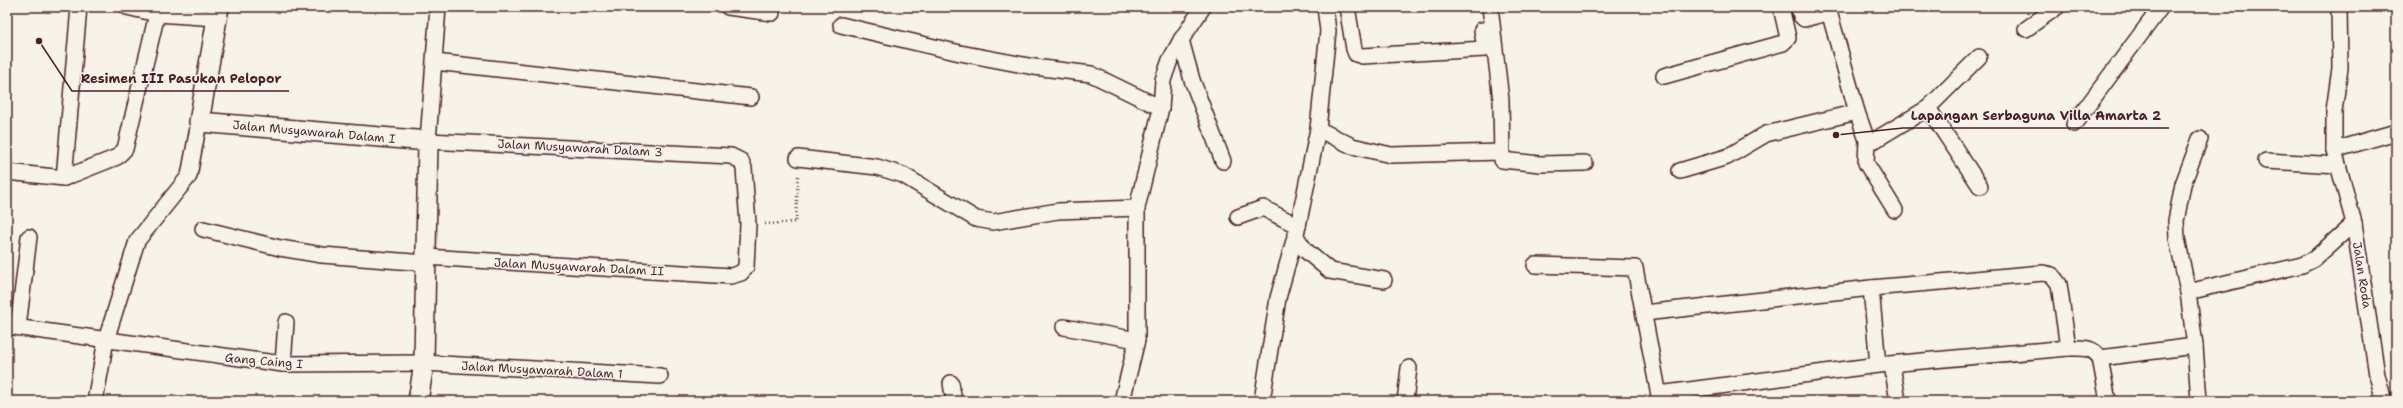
<svg xmlns="http://www.w3.org/2000/svg" width="2403" height="408" font-family="'Shantell Sans',sans-serif">
  <style>
    .lines { fill: none; stroke-linecap: round; stroke-linejoin: round }
    .minor-casing { stroke: #4a1f2b; stroke-width: 18 }
    .tertiary-casing { stroke: #4a1f2b; stroke-width: 22 }
    .path { stroke: #4a1f2b; stroke-width: 2.5; stroke-dasharray: 1 3; stroke-linecap: butt }
    .minor { stroke: #f7f3e8; stroke-width: 15 }
    .tertiary { stroke: #f7f3e8; stroke-width: 19 }
    .labels { text-anchor: middle; stroke-width: 3; stroke-linejoin: round; paint-order: stroke }
    .street-label { font-size: 12px; fill: #4a1f2b; stroke: #f7f3e8 }
    .leader { fill: none; stroke: #4a1f2b; stroke-width: 1.5 }
    .callout-dot { fill: #4a1f2b; stroke: #f7f3e8; stroke-width: 1.5 }
    .callout-label { font-size: 13px; text-anchor: middle; font-weight: bold; fill: #4a1f2b; stroke: #f7f3e8; stroke-width: 3; stroke-linejoin: round; paint-order: stroke }
  </style>
  <rect width="100%" height="100%" fill="#f7f3e8"/>
  <filter id="ink" filterUnits="userSpaceOnUse"><feTurbulence type="fractalNoise" baseFrequency=".025" numOctaves="2"/><feDisplacementMap in="SourceGraphic" scale="8" xChannelSelector="R" yChannelSelector="G"/><feConvolveMatrix kernelMatrix="1 2 1 2 8 2 1 2 1" color-interpolation-filters="sRGB"/></filter>
  <g filter="url(#ink)">
    <g class="lines">
      <g class="minor-casing">
        <g id="minor">
          <polyline points="127,7 157,14 217,18"/>
          <polyline points="728,7 772,13"/>
          <polyline points="1347,7 1354,49 1356,54 1362,56 1485,49 1482,30"/>
          <polyline points="1490,7 1501,100 1502,160 1540,164 1585,163"/>
          <polyline points="1799,7 1801,16 1804,19 1827,13 1830,15 1857,112 1867,140 1866,163 1895,210"/>
          <polyline points="2339,7 2340,68 2334,111 2334,150 2354,223 2377,375 2384,401"/>
          <polyline points="841,25 960,53 1034,67 1091,74 1161,108"/>
          <polyline points="2026,29 2057,7"/>
          <polyline points="1181,40 1192,80 1223,161"/>
          <polyline points="435,62 751,97"/>
          <polyline points="1664,76 1783,43 1788,38 1781,7"/>
          <polyline points="1928,108 1980,186"/>
          <polyline points="2074,124 2161,7"/>
          <polyline points="1318,129 1352,146 1391,155 1501,152"/>
          <polyline points="1867,140 1875,140 1928,108 1979,57"/>
          <polyline points="2334,150 2396,132"/>
          <polyline points="798,158 877,167 903,175 976,219 993,222 1058,211 1137,208"/>
          <polyline points="2266,161 2338,165"/>
          <polyline points="1680,171 1727,157 1766,134 1857,112"/>
          <polyline points="7,172 64,178 117,157 125,149 157,14"/>
          <polyline points="64,178 79,7"/>
          <polyline points="1238,217 1263,208 1298,226"/>
          <polyline points="203,229 280,248 322,255 426,263"/>
          <polyline points="1295,235 1305,250 1330,271 1384,280"/>
          <polyline points="426,257 731,276 741,273 746,267 748,224 744,168 741,161 731,156 428,141 438,7"/>
          <polyline points="1535,265 1635,268 1660,401"/>
          <polyline points="1871,288 1878,365"/>
          <polyline points="2188,292 2302,265 2314,259 2354,223"/>
          <polyline points="1644,313 1871,288 2043,273 2052,275 2059,284 2068,348"/>
          <polyline points="7,326 283,364 424,363 660,376"/>
          <polyline points="18,327 29,237"/>
          <polyline points="1064,327 1137,340"/>
          <polyline points="2195,346 2188,292 2177,238 2176,221 2183,184 2200,139"/>
          <polyline points="2100,358 2195,346 2199,401"/>
          <polyline points="283,364 286,322"/>
          <polyline points="1892,365 1898,401"/>
          <polyline points="951,383 954,401"/>
          <path d="M1659,394l219,-29 190,-17c14,0 24,-2 32,10l8,43"/>
          <polyline points="95,401 106,340 137,241 189,176 199,122"/>
          <polyline points="1122,401 1137,340 1137,208 1161,108 1163,80 1170,60 1181,40 1203,7"/>
          <polyline points="1262,401 1278,298 1298,226 1318,129 1328,31 1325,7"/>
          <polyline points="1405,401 1409,368"/>
        </g>
      </g>
      <g class="tertiary-casing">
        <polyline id="tertiary" points="219,7 199,122 428,141 424,363 418,401"/>
      </g>
      <polyline class="path" points="765,224 796,222 798,175"/>
      <use href="#minor" class="minor"/>
      <use href="#tertiary" class="tertiary"/>
    </g>
  </g>
  <g class="labels">
    <g class="street-label">
      <text transform="translate(314 132) rotate(5)" y="4">Jalan Musyawarah Dalam I</text>
      <text transform="translate(580 148) rotate(3)" y="4">Jalan Musyawarah Dalam 3</text>
      <text transform="translate(579 267) rotate(3)" y="4">Jalan Musyawarah Dalam II</text>
      <text transform="translate(2362 275) rotate(81)" y="4">Jalan Roda</text>
      <text transform="translate(264 361) rotate(5)" y="4">Gang Caing I</text>
      <text transform="translate(542 370) rotate(3)" y="4">Jalan Musyawarah Dalam 1</text>
    </g>
  </g>
  <path class="leader" d="M39 41L72 91H289M1836 135L1903 128H2169"/>
  <g class="callout-dot">
    <circle cx="39" cy="41" r="4"/>
    <circle cx="1836" cy="135" r="4"/>
  </g>
  <g class="callout-label">
    <text x="181" y="83">Resimen III Pasukan Pelopor</text>
    <text x="2036" y="120">Lapangan Serbaguna Villa Amarta 2</text>
  </g>
  <rect width="2403" height="408" fill="none" stroke="#f7f3e8" stroke-width="24"/>
  <rect x="12" y="12" width="2379" height="384" fill="none" stroke="#4a1f2b" stroke-width="1.5" filter="url(#ink)"/>
</svg>
